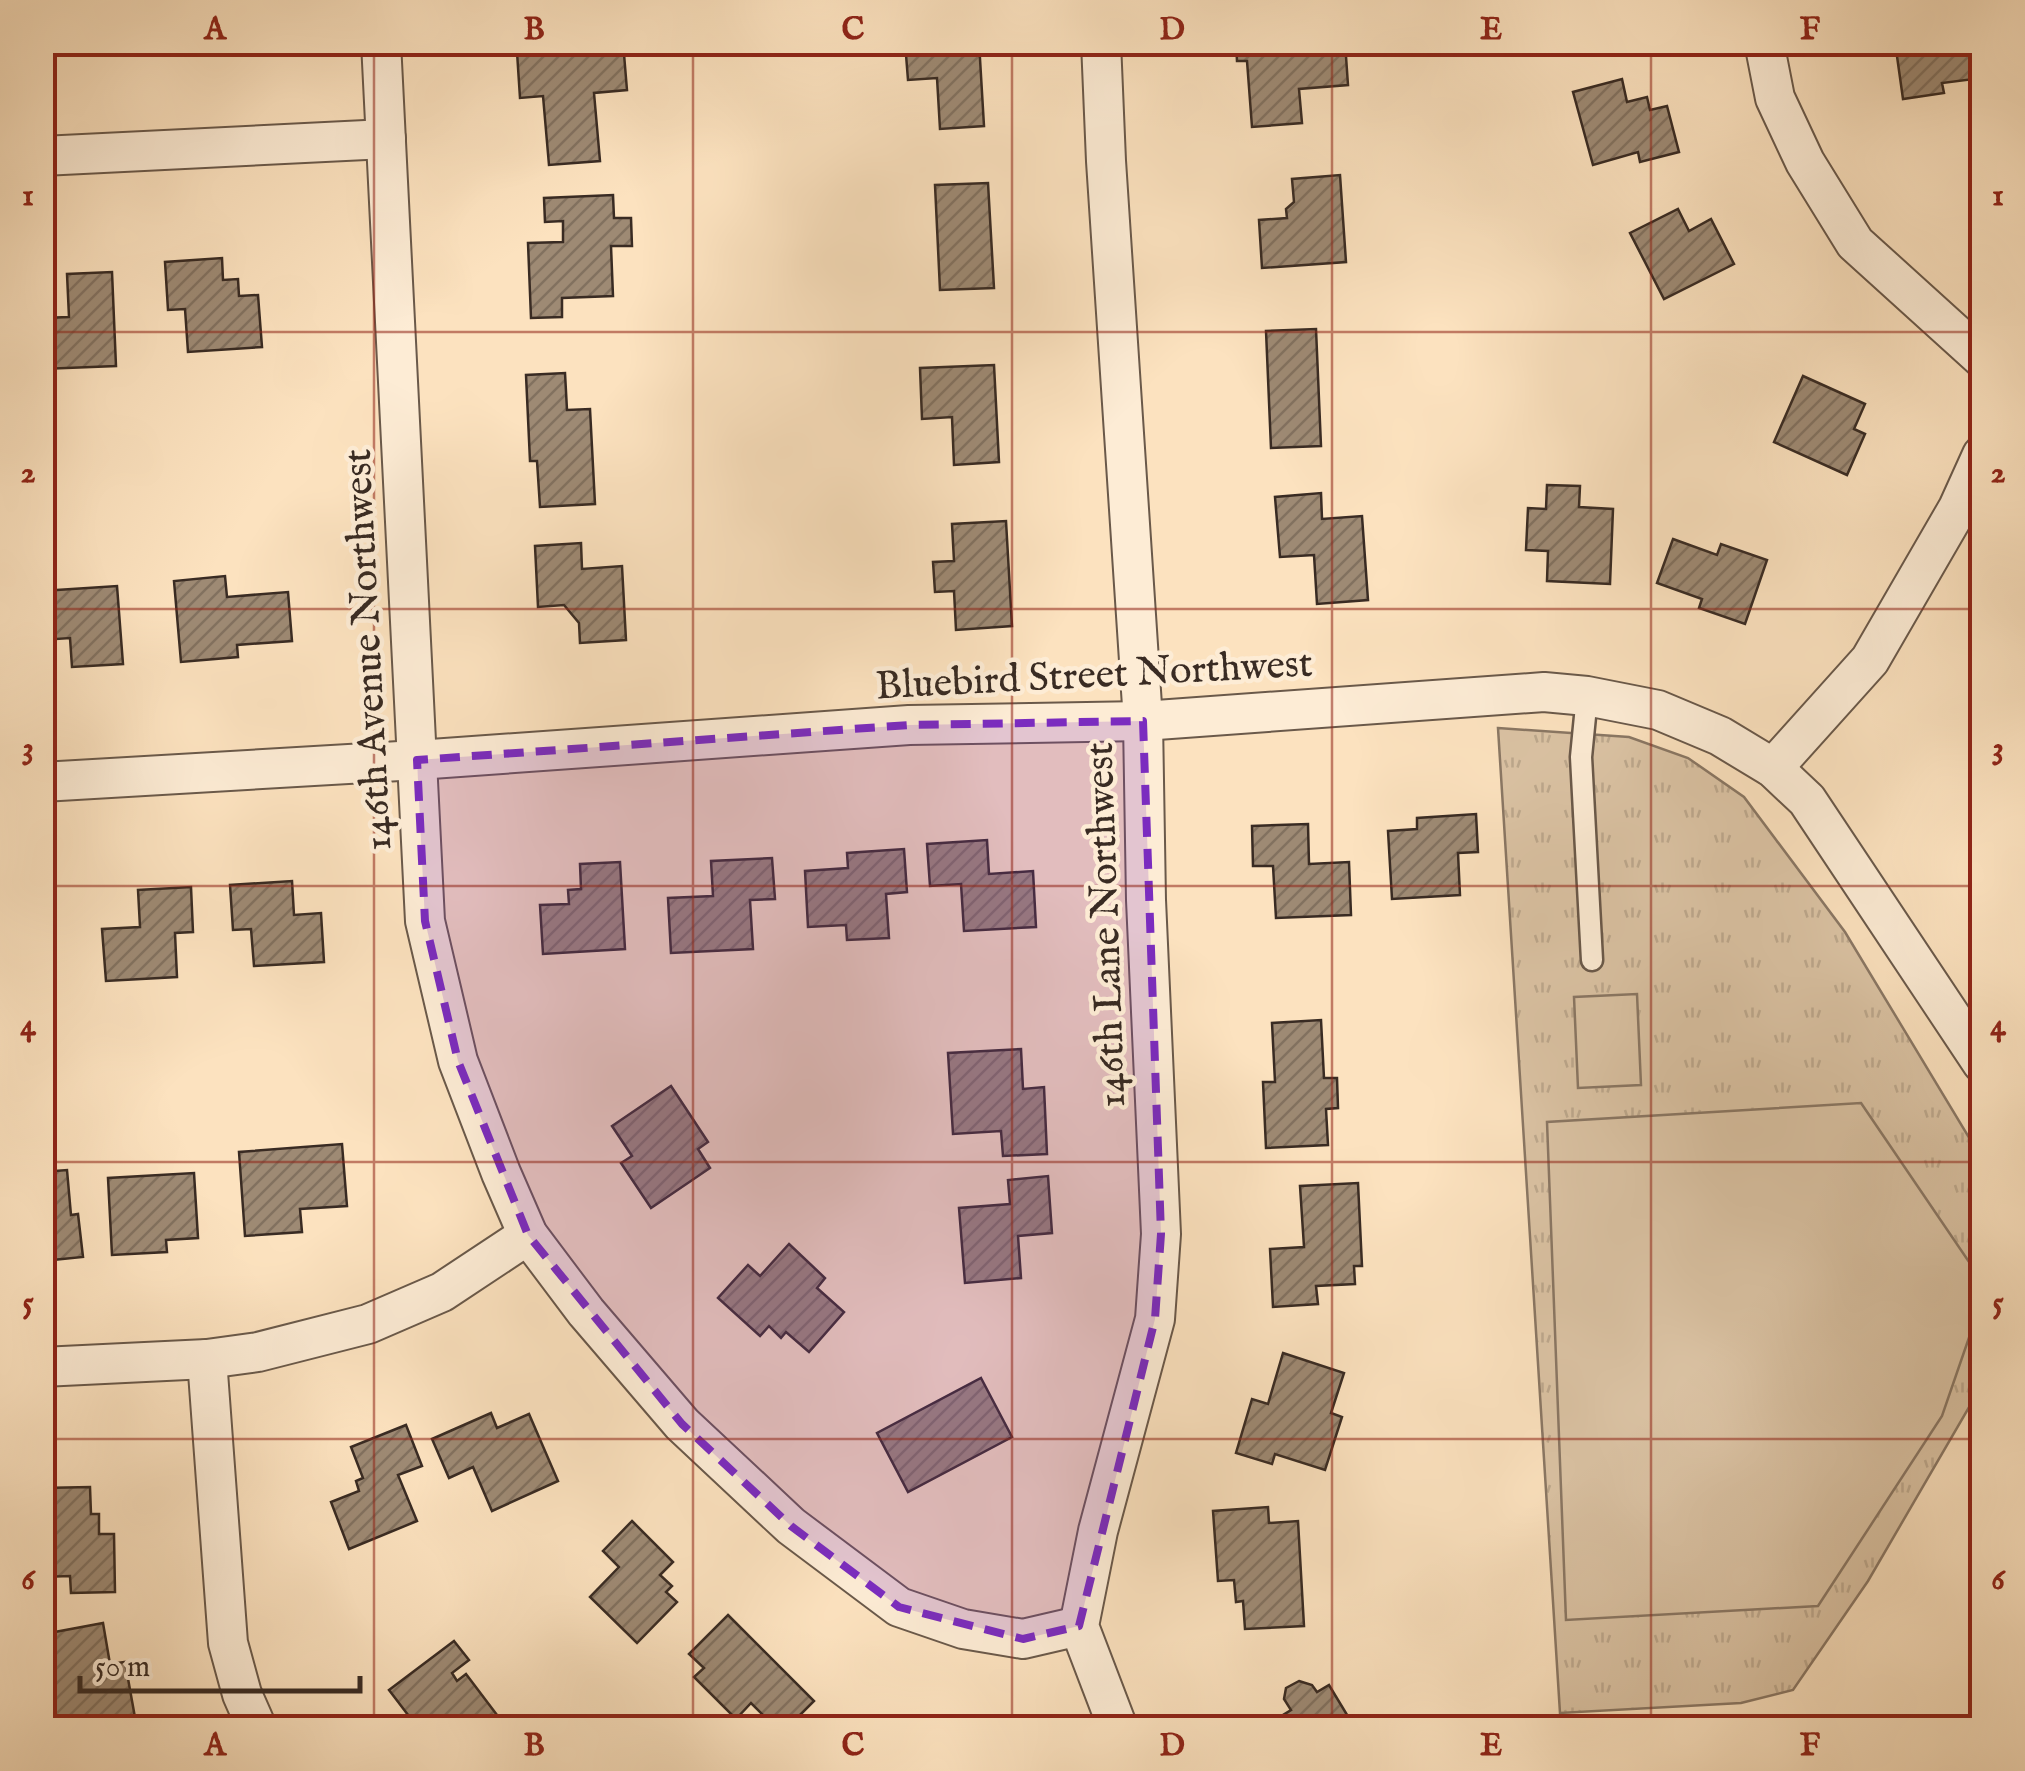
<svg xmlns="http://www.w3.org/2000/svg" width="2025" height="1771" font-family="'IM FELL English',serif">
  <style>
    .grass { fill: url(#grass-tufts); stroke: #8a7764; stroke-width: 2.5 }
    .pitch { fill: #dbc3a4; stroke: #8a7764; stroke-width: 2.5 }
    .building { fill: url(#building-hatch); stroke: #392b23; stroke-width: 2.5 }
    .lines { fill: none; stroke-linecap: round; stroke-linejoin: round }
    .lane-casing { stroke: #6a594a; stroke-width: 25 }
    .street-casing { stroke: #6a594a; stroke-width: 42 }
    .lane { stroke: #fdecd5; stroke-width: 20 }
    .street { stroke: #fdecd5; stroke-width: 38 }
    .marked { fill: #7b2cbf; fill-opacity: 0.2; stroke: #7b2cbf; stroke-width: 8; stroke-dasharray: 20 12; stroke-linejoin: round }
    .grid { fill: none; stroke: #8f2418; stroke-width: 2.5; stroke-opacity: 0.55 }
    .labels { text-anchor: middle; stroke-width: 9; stroke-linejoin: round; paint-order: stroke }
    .street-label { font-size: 40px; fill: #392b23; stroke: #fdecd5 }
    .neatline { fill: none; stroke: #8f2418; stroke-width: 4 }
    .grid-label { font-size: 32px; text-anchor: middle; font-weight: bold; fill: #8f2418 }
  </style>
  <defs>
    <pattern id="grass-tufts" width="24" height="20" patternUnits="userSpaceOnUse" patternTransform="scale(2.5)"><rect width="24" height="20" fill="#dbc3a4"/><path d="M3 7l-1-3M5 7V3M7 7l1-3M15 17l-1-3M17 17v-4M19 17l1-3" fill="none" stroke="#bda88d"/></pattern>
    <pattern id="building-hatch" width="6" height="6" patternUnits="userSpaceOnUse" patternTransform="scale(2.5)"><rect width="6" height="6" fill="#9e8a74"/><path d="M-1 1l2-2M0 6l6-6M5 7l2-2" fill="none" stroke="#82715f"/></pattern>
  </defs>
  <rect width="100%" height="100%" fill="#fce2bf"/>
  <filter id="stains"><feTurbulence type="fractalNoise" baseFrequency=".002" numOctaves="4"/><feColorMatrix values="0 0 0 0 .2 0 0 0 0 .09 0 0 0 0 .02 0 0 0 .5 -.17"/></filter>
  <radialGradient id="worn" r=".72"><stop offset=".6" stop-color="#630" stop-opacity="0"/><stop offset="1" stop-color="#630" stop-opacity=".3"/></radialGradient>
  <polygon class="grass" points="1498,728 1629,737 1688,758 1744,797 1845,932 1982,1159 1982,1375 1975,1397 1868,1581 1793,1690 1741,1703 1560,1713"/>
  <g class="pitch">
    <polygon points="1637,994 1641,1085 1578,1088 1574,997"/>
    <polygon points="1861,1103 1982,1281 1982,1300 1942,1416 1818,1606 1566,1620 1547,1122"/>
  </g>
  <g class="building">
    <polygon points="623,42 627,90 594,93 600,161 549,165 543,96 520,98 517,52"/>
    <polygon points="905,42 979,42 984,126 940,129 937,78 908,80"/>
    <polygon points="1236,42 1345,42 1348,85 1299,89 1302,123 1252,127 1247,61 1237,61"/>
    <polygon points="1895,42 1980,42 1982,78 1942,83 1944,93 1903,99"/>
    <polygon points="1622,79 1627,102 1647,97 1650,110 1667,106 1679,152 1640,162 1638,152 1593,165 1573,92"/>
    <polygon points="1340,175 1346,262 1262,268 1259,220 1287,218 1286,209 1294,202 1292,179"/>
    <polygon points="1982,178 1982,207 1971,200"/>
    <polygon points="988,183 994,288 940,290 935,185"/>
    <polygon points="613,195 614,218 631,218 632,246 611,246 613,296 562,298 562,317 531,318 528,243 563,242 563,221 545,222 544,198"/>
    <polygon points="1678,209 1689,231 1711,219 1734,264 1664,299 1630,233"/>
    <polygon points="222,258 223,280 238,279 239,296 258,295 262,347 188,352 185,309 168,310 165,262"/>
    <polygon points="112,272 116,366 42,369 42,318 69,317 67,274"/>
    <polygon points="1316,329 1321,446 1271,448 1266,331"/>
    <polygon points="994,365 999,462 954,465 952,417 922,419 920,368"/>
    <polygon points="565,373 567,410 590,409 595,504 540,507 537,461 530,461 526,375"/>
    <polygon points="1803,376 1865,404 1854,429 1865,434 1847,475 1774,442"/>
    <polygon points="1547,485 1580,486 1579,507 1613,509 1610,584 1547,581 1548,551 1526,550 1528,508 1546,509"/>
    <polygon points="1321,493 1322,519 1362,516 1368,600 1317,604 1314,555 1280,557 1275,497"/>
    <polygon points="1006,521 1012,626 956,630 954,591 935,592 933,562 954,561 952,524"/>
    <polygon points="1673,539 1717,555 1721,544 1767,560 1745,624 1699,608 1702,599 1657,583"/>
    <polygon points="581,543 582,569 622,566 626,640 580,643 579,623 564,605 538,607 535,546"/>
    <polygon points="225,576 227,597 288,592 292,641 237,645 238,657 181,662 174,581"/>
    <polygon points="117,586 123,664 72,667 70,638 42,640 42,591"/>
    <polygon points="1476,814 1478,852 1458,853 1460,895 1392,899 1388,831 1417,829 1417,818"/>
    <polygon points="1308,824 1309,864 1349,862 1351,915 1276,918 1273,866 1253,866 1252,826"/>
    <polygon points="987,840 989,874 1033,871 1036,927 964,931 961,884 930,886 927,844"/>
    <polygon points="904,849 907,892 886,894 889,938 847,940 846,925 808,927 805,871 848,868 847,853"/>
    <polygon points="772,858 775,899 750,900 753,949 671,953 668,898 713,896 711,861"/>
    <polygon points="620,862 625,949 543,954 540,905 569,904 568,890 581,889 580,864"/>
    <polygon points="292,881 294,915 321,913 324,962 254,966 251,929 233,930 230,885"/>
    <polygon points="191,887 193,932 175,933 177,977 106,981 102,929 140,927 138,890"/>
    <polygon points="42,895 50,895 52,937 42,938"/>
    <polygon points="1321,1020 1324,1078 1337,1078 1338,1108 1326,1109 1328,1145 1266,1148 1263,1082 1275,1082 1272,1023"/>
    <polygon points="1021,1049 1023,1089 1044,1087 1047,1154 1003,1156 1001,1131 953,1134 948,1053"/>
    <polygon points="671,1086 708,1142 698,1149 710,1168 651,1208 621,1163 632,1156 612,1126"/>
    <polygon points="342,1144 347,1206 300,1209 302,1232 245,1236 239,1152"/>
    <polygon points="67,1170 71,1215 78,1214 83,1257 42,1261 42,1172"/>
    <polygon points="194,1173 198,1238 166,1240 167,1252 112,1255 108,1178"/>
    <polygon points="1048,1176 1052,1233 1018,1236 1021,1278 965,1283 959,1208 1010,1204 1008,1180"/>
    <polygon points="1358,1183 1362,1266 1354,1266 1355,1284 1316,1286 1318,1304 1273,1307 1270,1249 1304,1247 1300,1186"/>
    <polygon points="789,1244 825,1278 817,1288 844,1312 809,1352 786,1332 781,1338 769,1326 760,1336 718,1298 748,1265 760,1276"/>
    <polygon points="1283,1353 1344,1373 1331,1413 1342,1417 1325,1470 1275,1454 1272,1464 1236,1453 1252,1399 1268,1404"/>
    <polygon points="981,1378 1012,1437 908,1492 877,1433"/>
    <polygon points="491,1413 497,1428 529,1414 558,1481 492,1511 473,1467 449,1478 432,1439"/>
    <polygon points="406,1425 422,1466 398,1475 417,1521 349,1549 331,1502 359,1491 356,1481 363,1478 351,1447"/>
    <polygon points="90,1487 91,1514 99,1514 99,1534 114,1534 115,1592 71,1593 70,1576 42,1577 42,1488"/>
    <polygon points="1268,1507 1269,1523 1298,1521 1304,1626 1245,1629 1243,1601 1236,1602 1234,1580 1218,1581 1213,1511"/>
    <polygon points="632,1521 673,1562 660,1575 672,1586 666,1592 677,1602 637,1643 590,1597 619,1567 603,1551"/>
    <polygon points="728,1615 814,1701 787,1728 776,1728 751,1703 736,1719 694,1677 704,1668 689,1654"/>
    <polygon points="103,1623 110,1664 125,1662 136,1723 108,1728 87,1728 85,1720 43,1727 42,1628 44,1634"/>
    <polygon points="454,1641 469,1660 452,1673 457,1681 466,1674 497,1715 479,1728 418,1728 389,1690"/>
    <polygon points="1299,1681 1312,1685 1317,1692 1329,1685 1355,1728 1290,1728 1283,1715 1291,1710 1284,1699 1286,1688"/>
    <polygon points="860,1717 871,1728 849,1728"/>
  </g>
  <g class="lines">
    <g class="lane-casing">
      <polyline id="lane" points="1587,696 1581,757 1592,960"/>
    </g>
    <g class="street-casing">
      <g id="street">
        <polyline points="381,42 425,921 458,1061 501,1173 528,1235 586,1312 682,1424 791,1526 899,1607 963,1629 1023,1639 1079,1626"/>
        <polyline points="1101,42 1106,161 1143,721 1146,900 1161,1234 1155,1319 1098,1531 1079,1626 1118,1728"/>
        <polyline points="1764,42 1775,98 1805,162 1855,243 1982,358"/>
        <polyline points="42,156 386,139"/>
        <polyline points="1773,768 1870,660 1958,508 1982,455"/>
        <polyline points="42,782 417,760 909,725 1143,721 1544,692 1587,696 1658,710 1720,736 1773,768 1807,800 1982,1063"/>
        <polyline points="207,1359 228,1643 242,1694 257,1728"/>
        <polyline points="42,1367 207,1359 258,1352 368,1324 442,1292 528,1235"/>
      </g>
    </g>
    <use href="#lane" class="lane"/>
    <use href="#street" class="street"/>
  </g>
  <path class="marked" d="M1143,721l18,513 -6,85 -76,307 -56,13 -124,-32 -108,-81 -109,-102 -154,-189 -70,-174 -33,-140 -8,-161 492,-35z"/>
  <path class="grid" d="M374,42v1686M693,42v1686M1012,42v1686M1332,42v1686M1651,42v1686M42,332h1940M42,609h1940M42,886h1940M42,1162h1940M42,1439h1940"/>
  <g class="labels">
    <g class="street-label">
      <text transform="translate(366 650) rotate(-93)" y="14">146th Avenue Northwest</text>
      <text transform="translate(1094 673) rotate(-3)" y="14">Bluebird Street Northwest</text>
      <text transform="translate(1104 925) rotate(-92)" y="14">146th Lane Northwest</text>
    </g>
  </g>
  <rect width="2025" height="1771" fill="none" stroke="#fce2bf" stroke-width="110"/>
  <path d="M80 1676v15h280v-15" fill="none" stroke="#392b23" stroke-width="5"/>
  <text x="95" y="1676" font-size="30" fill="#392b23" stroke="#fdecd5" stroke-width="8" paint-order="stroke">50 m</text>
  <rect x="55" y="55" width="1915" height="1661" class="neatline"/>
  <g class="grid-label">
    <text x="215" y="39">A</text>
    <text x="534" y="39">B</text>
    <text x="853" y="39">C</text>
    <text x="1172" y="39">D</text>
    <text x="1491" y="39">E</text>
    <text x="1810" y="39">F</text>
    <text x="28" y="205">1</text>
    <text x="1998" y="205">1</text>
    <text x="28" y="482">2</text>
    <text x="1998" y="482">2</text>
    <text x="28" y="758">3</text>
    <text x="1998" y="758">3</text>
    <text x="28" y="1035">4</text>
    <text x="1998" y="1035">4</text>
    <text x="28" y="1312">5</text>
    <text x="1998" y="1312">5</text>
    <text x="28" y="1589">6</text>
    <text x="1998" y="1589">6</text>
    <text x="215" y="1755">A</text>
    <text x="534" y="1755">B</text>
    <text x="853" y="1755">C</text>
    <text x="1172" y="1755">D</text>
    <text x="1491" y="1755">E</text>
    <text x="1810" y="1755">F</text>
  </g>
  <rect width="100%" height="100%" filter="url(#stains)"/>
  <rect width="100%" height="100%" fill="url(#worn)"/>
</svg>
